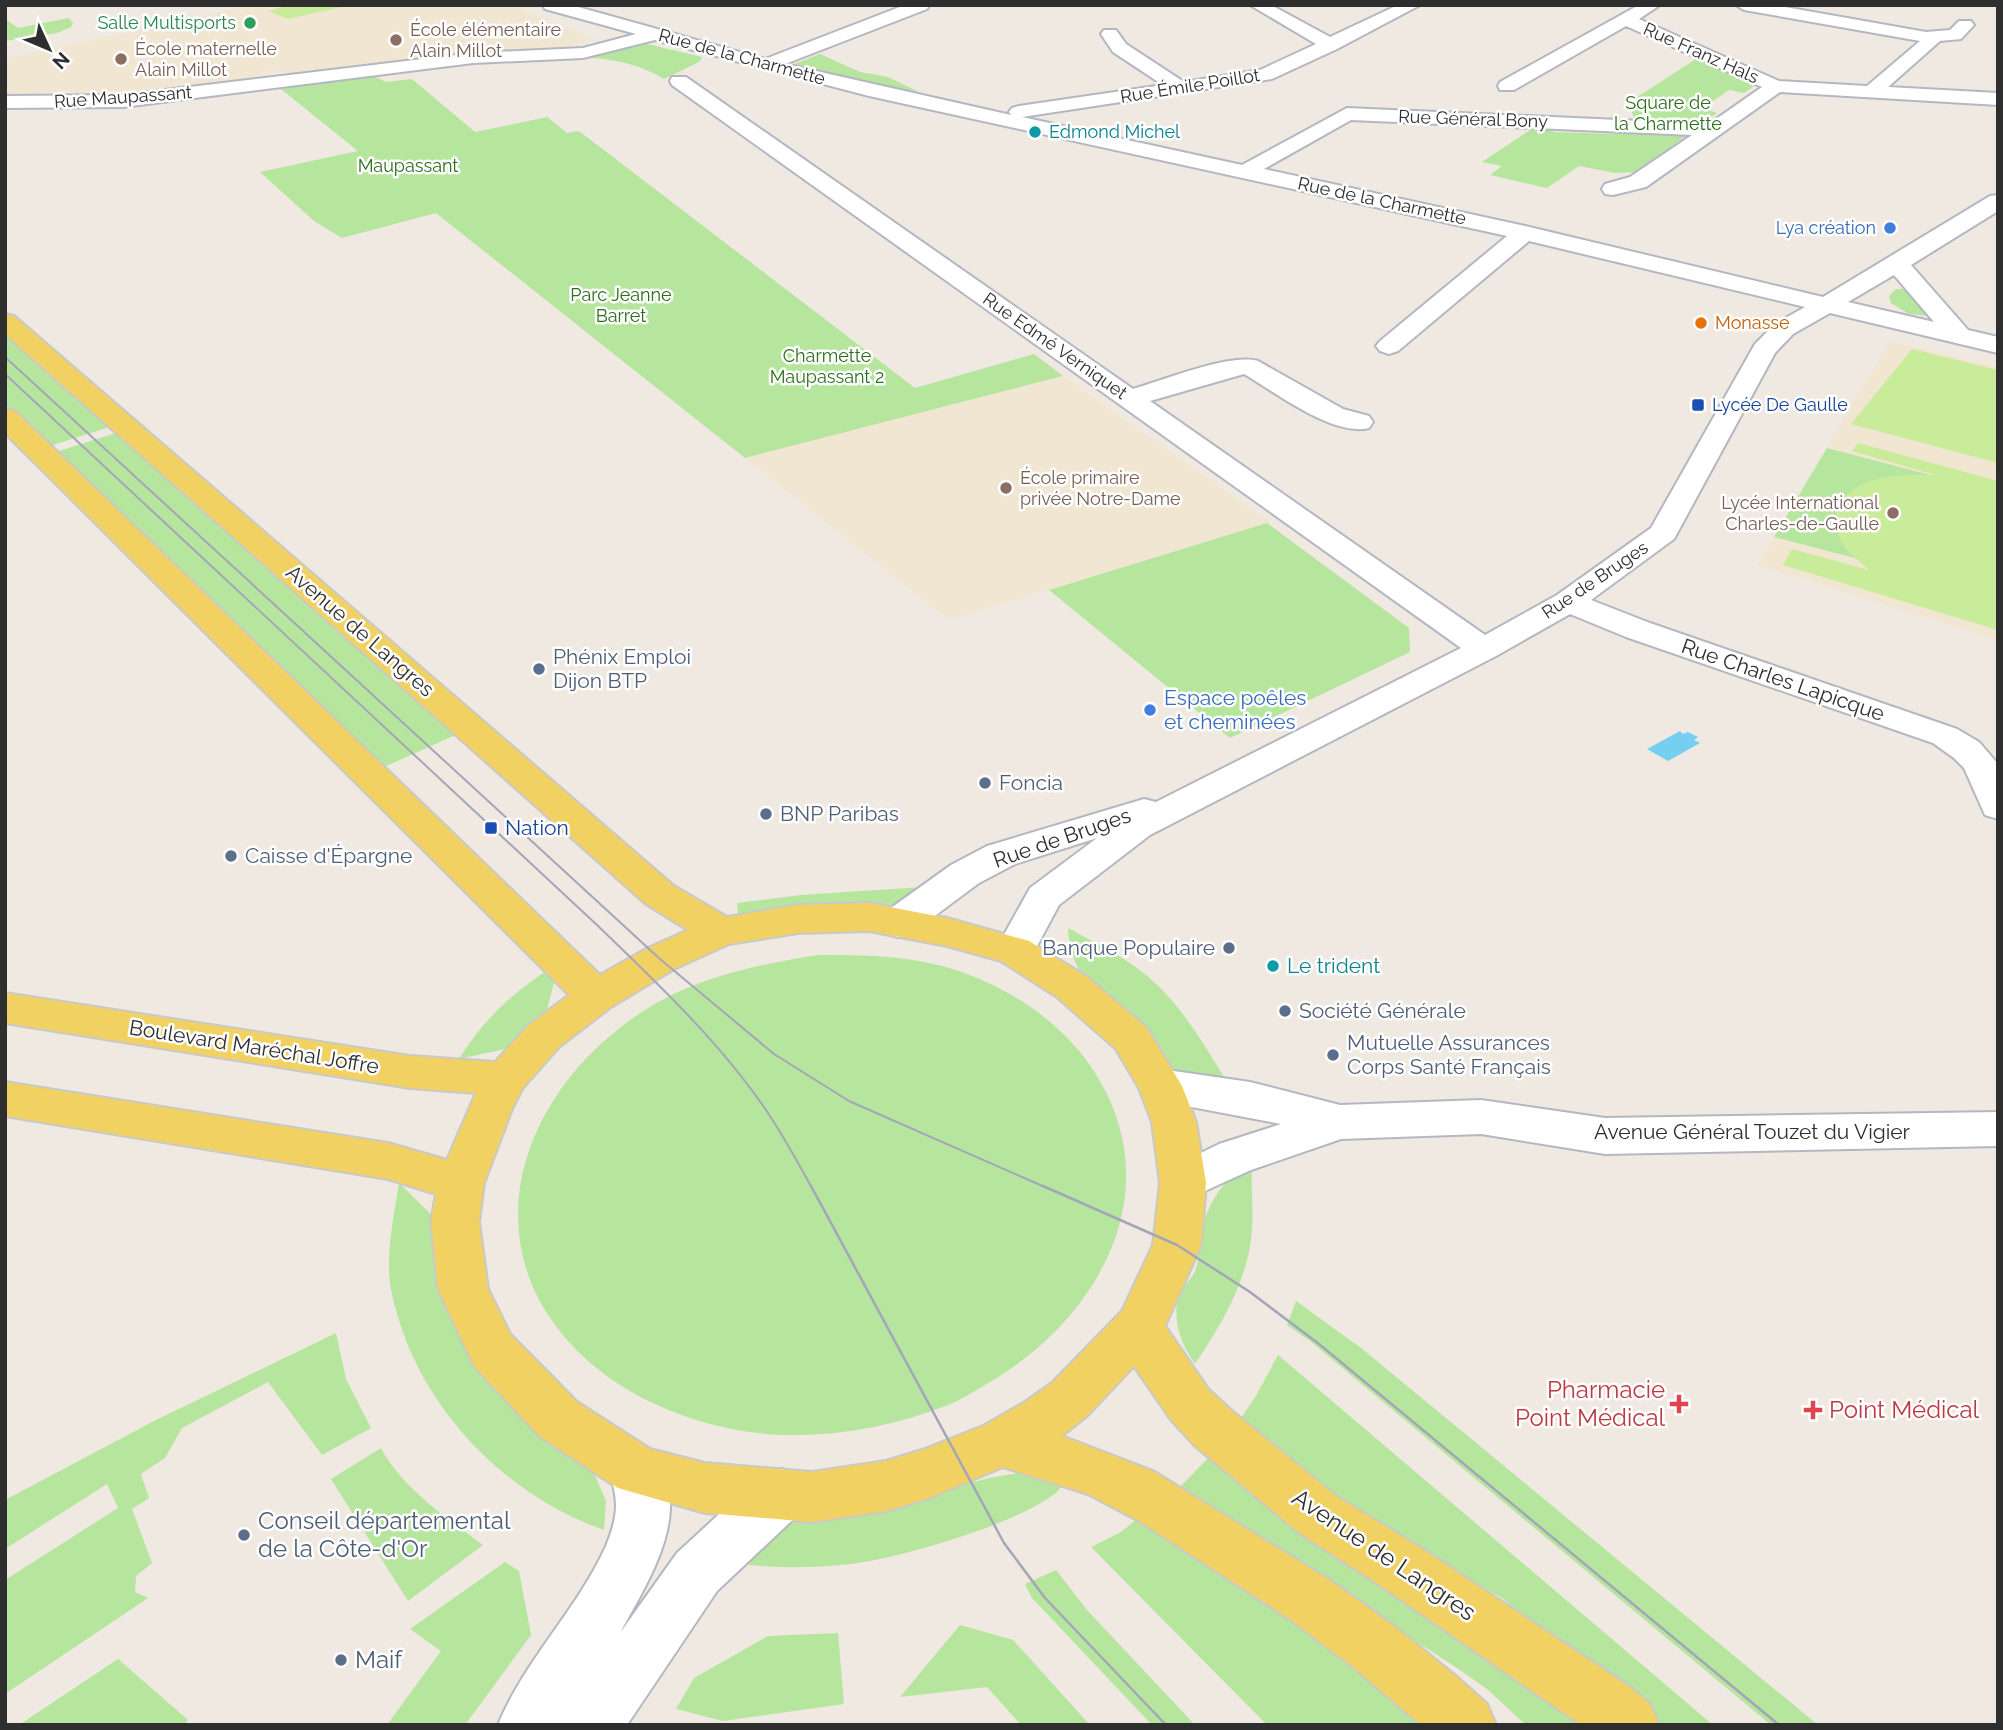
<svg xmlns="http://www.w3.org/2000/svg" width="2003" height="1730" font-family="Raleway,sans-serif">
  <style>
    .education { fill: #f0e6d1 }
    .green { fill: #b6e59e }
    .pitch { fill: #c9ec9a }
    .water { fill: #75cff0 }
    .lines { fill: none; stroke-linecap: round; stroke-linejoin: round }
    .minor-casing { stroke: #b4b7c1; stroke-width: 4 }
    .major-casing { stroke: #c9c9c9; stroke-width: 4 }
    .minor { fill: #fff; fill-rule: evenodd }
    .major { fill: #f2d163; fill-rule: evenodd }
    .tram-far1 { stroke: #a3a6b8; stroke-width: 2 }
    .tram { stroke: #a3a6b8; stroke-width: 2.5 }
    .leisure-dot { fill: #2e9e5b; stroke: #fff; stroke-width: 2.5 }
    .education-dot { fill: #8d6e63; stroke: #fff; stroke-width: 2.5 }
    .culture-dot { fill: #0f9aa8; stroke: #fff; stroke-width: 2.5 }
    .shop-dot { fill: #3f7fe0; stroke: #fff; stroke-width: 2.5 }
    .food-dot { fill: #e8710a; stroke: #fff; stroke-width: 2.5 }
    .transit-dot { fill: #1a4fb4; stroke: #fff; stroke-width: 2.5 }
    .service-dot { fill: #5c6f8a; stroke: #fff; stroke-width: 2.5 }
    .health-dot { fill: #e0444e; stroke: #fff; stroke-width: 2.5 }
    .labels { text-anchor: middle; stroke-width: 5; stroke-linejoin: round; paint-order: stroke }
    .far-leisure-label { font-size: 18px; fill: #27864d; stroke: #fff; text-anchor: end }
    .far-education-label { font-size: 18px; fill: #785e54; stroke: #fff; text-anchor: start }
    .far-street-label { font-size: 18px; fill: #2e2e2e; stroke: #fff }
    .far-park-label { font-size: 18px; fill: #2c6e1b; stroke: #fff }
    .far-culture-label { font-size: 18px; fill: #0d838f; stroke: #fff; text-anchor: start }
    .far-shop-label { font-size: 18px; fill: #366cbe; stroke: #fff; text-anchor: end }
    .far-food-label { font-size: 18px; fill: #c56008; stroke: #fff; text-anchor: start }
    .far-transit-label { font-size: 18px; fill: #164399; stroke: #fff; text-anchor: start }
    .street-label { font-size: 21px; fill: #2e2e2e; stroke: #fff }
    .service-label { font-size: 21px; fill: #4e5e75; stroke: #fff; text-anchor: start }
    .shop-label { font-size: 21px; fill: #366cbe; stroke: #fff; text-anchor: start }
    .transit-label { font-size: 21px; fill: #164399; stroke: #fff; text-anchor: start }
    .culture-label { font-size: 21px; fill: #0d838f; stroke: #fff; text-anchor: start }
    .near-health-label { font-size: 24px; fill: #be3a42; stroke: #fff; text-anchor: end }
    .near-service-label { font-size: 24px; fill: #4e5e75; stroke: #fff; text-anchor: start }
    .near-street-label { font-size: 24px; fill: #2e2e2e; stroke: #fff }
  </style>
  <rect width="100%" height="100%" fill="#efe9e1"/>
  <g class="education">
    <polygon points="253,5 512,5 591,38 582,44 563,48 494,50 289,75 275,70 256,74 259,79 140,93 78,95 69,89 36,96 5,94 5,59"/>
    <polygon points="1890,341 1998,367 1998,640 1757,565"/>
    <polygon points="1063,376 1270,522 949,620 745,458"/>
  </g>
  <g class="green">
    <polygon points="69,18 73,23 71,27 57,33 5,41 5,19 18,28"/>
    <path d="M647,44l55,13 -3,5 -35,17c-23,-14 -48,-20 -75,-21z"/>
    <polygon points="820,54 860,72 888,77 919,92 865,83 794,64"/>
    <polygon points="1699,57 1751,82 1753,87 1744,93 1729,90 1703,108 1717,113 1636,172 1615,173 1579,166 1547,188 1490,175 1502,166 1482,162 1536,126 1550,126 1553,132 1614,134 1613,129 1635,120 1628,103"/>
    <polygon points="374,76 386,82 412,79 475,132 547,117 567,133 579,131 915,388 1034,354 1063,376 745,458 436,213 342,238 314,221 260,172 358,151 281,89"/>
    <polygon points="1896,289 1908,289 1930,316 1909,314 1891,303 1889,296"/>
    <polygon points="5,331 113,426 50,446 5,404"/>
    <polygon points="119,432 460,733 384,767 56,452"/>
    <polygon points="1827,448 1930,475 1881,478 1844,546 1855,558 1774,537"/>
    <polygon points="1267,523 1409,628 1410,652 1230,738 1049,590"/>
    <polygon points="923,887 904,903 880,908 738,913 737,903 801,895"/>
    <path d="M1068,928c22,12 45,23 66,38 40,27 67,73 91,113l-46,-3c-13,-19 -27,-39 -44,-55 -35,-33 -64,-38 -67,-93z"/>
    <path d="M818,955c40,0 80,0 120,10 63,16 125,55 159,111 73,119 -1,246 -112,309 -12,7 -24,15 -37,20 -49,19 -100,30 -152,30 -61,1 -129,-19 -179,-52 -152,-102 -116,-276 22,-369 54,-36 116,-49 179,-59z"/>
    <path d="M551,968l3,15 -9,34 -40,32 -46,10c23,-38 55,-68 92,-91z"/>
    <path d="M1252,1164c-1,25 2,52 -1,76 -6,45 -31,87 -56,124 -13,-19 -21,-38 -18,-62 2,-13 14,-21 19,-33 4,-12 2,-26 5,-38 7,-27 24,-57 51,-67z"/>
    <path d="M399,1183l40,39 154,249 13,30 -2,29c-104,-36 -192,-131 -213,-241 -6,-32 3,-74 8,-106z"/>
    <polygon points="1296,1301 1361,1348 1818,1725 1771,1725 1310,1341 1287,1325"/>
    <polygon points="336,1333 346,1379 371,1428 322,1455 268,1382 182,1428 165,1458 141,1474 149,1498 132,1509 152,1563 136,1576 135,1592 148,1598 5,1694 5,1580 118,1508 107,1484 5,1549 5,1500 154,1421"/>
    <polygon points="1278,1355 1713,1725 1653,1725 1502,1598 1437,1562 1329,1492 1239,1421 1257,1394"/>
    <path d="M381,1448c20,39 67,71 102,97l-75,56 -77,-122z"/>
    <polygon points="1217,1449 1458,1619 1577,1725 1526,1725 1487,1689 1457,1668 1188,1494 1177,1490"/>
    <path d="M1023,1472l43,6c-4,6 -7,14 -13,17 -38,29 -155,64 -203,69 -38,4 -76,5 -113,-1l54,-43 112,-19 86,-23z"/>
    <polygon points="1143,1514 1308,1622 1418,1725 1267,1725 1091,1547 1121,1532"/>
    <polygon points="505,1562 519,1571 531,1635 465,1725 387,1725 441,1651 410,1629"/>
    <polygon points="1056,1570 1087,1610 1195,1725 1152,1725 1032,1598 1025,1584"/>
    <polygon points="960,1625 1013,1640 1090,1725 1021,1725 987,1687 900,1697"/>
    <polygon points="838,1633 844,1704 723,1721 676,1709 694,1678 768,1636"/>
    <polygon points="118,1659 188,1720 184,1725 19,1725"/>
  </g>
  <g class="pitch">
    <polygon points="292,5 351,5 288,19 268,11"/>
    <polygon points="1912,349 1998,370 1998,463 1851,424"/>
    <path d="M1858,443l140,38v149l-215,-65 9,-16 77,21c-7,-7 -17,-13 -23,-22 -26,-34 -1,-62 35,-70 17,-4 37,-2 54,-3l-83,-24z"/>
  </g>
  <polygon class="water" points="1680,731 1683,734 1688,732 1698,737 1694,740 1700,743 1668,761 1647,749"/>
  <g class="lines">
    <g class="minor-casing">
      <g id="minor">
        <path d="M543,5h28l194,54 140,-54h24l-2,4 -142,55 226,51 -2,-3 3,-4 7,-2 144,-21 -50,-33 -12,-18 3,-4h12l10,14 58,38 76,-12 56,-26 -66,-39h21l59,32 68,-32h22l-83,44 -65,30 -250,38 220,48 105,-57 362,16 53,-37 -136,-61 -112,64h-14l-2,-4 2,-4 139,-77h21l-21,14 140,62 88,5 53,-45 -176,-31 -8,-5h38l152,27 24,-2 9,-9h12l3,4 -13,14 -21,2 -52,46 110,6v12l-218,-13 -134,95 -33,8 -8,-1 -3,-5 3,-5 25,-7 62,-42 -341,-15 -87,49 261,57 298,71 167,-101 8,-1v16l-87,54 57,65 30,7v16l-168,-40 -37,21 -18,19 -101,186 -83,61 59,23 307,106 22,13 19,22v55l-13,-4 -21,-47 -10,-10 -21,-15 -307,-106 -56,-23 -74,42 -346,179 -91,70 -30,56 -14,4 -14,-4 -6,-10 35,-63 67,-50 -82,26 -36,19 -67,50 -14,4 -14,-4 -6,-10 6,-10 67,-48 36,-19 157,-47 12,3 305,-154 -789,-563 -2,-4 2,-4h14l447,312c31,-9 97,-36 125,-28l85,48 26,7 4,6 -4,6c-36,9 -94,-36 -125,-54l-94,27 335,234 72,-40 94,-67 104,-184 20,-20 30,-17 -276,-66 -131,110 -9,3 -9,-3 -4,-5 4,-5 127,-105 -638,-140 -214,-56 -72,18 -110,5 -350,44 -118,1v-12l118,-1 350,-42 110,-5 53,-14 -91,-25zM1894,275l40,47 -86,-20z"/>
        <polygon points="1160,1069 1250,1082 1340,1105 1481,1100 1605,1118 1998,1112 1998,1146 1605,1154 1481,1134 1341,1139 1251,1170 1183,1201 1167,1196 1160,1183 1167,1170 1219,1144 1281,1124 1144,1098 1138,1086 1144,1074"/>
        <path d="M637,1446l19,8c7,16 14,34 14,52 0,43 -30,90 -50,127l57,-80 65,-60 21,-17 19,-7 19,7 8,18 -8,18 -84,79 -90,134h-129c26,-64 79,-115 108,-179 5,-12 10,-27 10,-41 -1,-25 -9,-26 2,-51z"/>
      </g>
    </g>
    <g class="major-casing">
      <path id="major" d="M5,314l9,2 660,570 53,31 71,-12 71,-2 78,15 82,23 58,36 59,50 36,59 14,36 10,61 -5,62 -36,81 43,63 24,22 104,85 88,54 206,137 20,17 9,21h-78l-197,-137 -86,-56 -104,-87 -22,-24 -38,-55 -46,49 -26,21 91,35 175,108 66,47 63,51 30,27 9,21h-75l-68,-58 -65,-49 -149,-97 -51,-27 -85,-27 -74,31 -43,13 -74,11 -107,-9 -87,-25 -79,-52 -65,-70 -36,-77 -7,-67 5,-28 -48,-15 -383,-63v-34l383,61 59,17 29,-67 -66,-5 -405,-65v-30l405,63 85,6 34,-37 40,-30 -564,-562v-24l10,2 585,564 46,-26 42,-19 -42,-26 -641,-570zM869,931l78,15 54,15 56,36 59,52 23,39 13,34 8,61 -7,62 -31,66 -70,72 -27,19 -42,24 -58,23 -39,12 -74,11 -107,-9 -55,-14 -73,-47 -67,-68 -22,-45 -9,-67 5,-39 28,-74 10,-20 37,-42 52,-40 63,-38 55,-25 69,-11z"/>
    </g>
    <use href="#minor" class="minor"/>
    <use href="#major" class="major"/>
    <g class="tram-far1">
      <polyline points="5,357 660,959 774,1054 849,1101 1047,1188"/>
      <path d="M5,374l592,551c60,58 122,116 169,185 17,25 31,51 46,78"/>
    </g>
    <g class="tram">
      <polyline points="811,1186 1004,1543 1045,1598 1166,1725"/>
      <polyline points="1043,1186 1177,1245 1250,1292 1319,1344 1779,1725"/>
    </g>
  </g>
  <circle class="leisure-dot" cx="250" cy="23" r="7"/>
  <g class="education-dot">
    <circle cx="396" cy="40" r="7"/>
    <circle cx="121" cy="59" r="7"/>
    <circle cx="1006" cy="488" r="7"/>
    <circle cx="1893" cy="513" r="7"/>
  </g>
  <g class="culture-dot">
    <circle cx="1035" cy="132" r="7"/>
    <circle cx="1273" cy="966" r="7"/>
  </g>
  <g class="shop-dot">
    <circle cx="1890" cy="228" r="7"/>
    <circle cx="1150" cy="710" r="7"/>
  </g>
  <circle class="food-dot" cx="1701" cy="323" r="7"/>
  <g class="transit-dot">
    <rect x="1691" y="398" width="14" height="14" rx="3.5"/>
    <rect x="484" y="821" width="14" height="14" rx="3.5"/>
  </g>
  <g class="service-dot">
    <circle cx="539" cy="669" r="7"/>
    <circle cx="985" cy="783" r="7"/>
    <circle cx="766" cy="814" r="7"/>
    <circle cx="231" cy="856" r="7"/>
    <circle cx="1229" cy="948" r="7"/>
    <circle cx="1285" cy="1011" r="7"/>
    <circle cx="1333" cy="1055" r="7"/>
    <circle cx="244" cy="1535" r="7"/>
    <circle cx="341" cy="1660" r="7"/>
  </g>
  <g class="health-dot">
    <path d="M1675.5 1393.5h7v7h7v7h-7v7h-7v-7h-7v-7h7z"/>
    <path d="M1809.5 1399.5h7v7h7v7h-7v7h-7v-7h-7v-7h7z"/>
  </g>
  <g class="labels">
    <g class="far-leisure-label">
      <text x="236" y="29">Salle Multisports</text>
    </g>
    <g class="far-education-label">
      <text x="410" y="36">École élémentaire<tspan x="410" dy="21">Alain Millot</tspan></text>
      <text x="135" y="55">École maternelle<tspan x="135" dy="21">Alain Millot</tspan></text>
      <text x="1020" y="484">École primaire<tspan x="1020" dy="21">privée Notre-Dame</tspan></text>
      <text x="1879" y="509" text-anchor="end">Lycée International<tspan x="1879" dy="21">Charles-de-Gaulle</tspan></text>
    </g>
    <g class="far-street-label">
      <text transform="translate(1701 53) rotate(24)" y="6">Rue Franz Hals</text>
      <text transform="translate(742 57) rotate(15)" y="6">Rue de la Charmette</text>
      <text transform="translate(1190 86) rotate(-9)" y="6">Rue Émile Poillot</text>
      <text transform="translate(123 97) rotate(-4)" y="6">Rue Maupassant</text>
      <text transform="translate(1473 119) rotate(2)" y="6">Rue Général Bony</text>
      <text transform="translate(1382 201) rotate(12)" y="6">Rue de la Charmette</text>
      <text transform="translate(1055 346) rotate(35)" y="6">Rue Edmé Verniquet</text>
      <text transform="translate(1595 580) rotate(-34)" y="6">Rue de Bruges</text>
    </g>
    <g class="far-park-label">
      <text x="1668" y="109">Square de<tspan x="1668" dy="21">la Charmette</tspan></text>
      <text x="408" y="172">Maupassant</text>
      <text x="621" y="301">Parc Jeanne<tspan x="621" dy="21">Barret</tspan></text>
      <text x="827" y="362">Charmette<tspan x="827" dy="21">Maupassant 2</tspan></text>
    </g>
    <g class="far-culture-label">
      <text x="1049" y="138">Edmond Michel</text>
    </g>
    <g class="far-shop-label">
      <text x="1876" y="234">Lya création</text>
    </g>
    <g class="far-food-label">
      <text x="1715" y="329">Monasse</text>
    </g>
    <g class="far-transit-label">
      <text x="1712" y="411">Lycée De Gaulle</text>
    </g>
    <g class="street-label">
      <text transform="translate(360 631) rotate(41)" y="7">Avenue de Langres</text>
      <text transform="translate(1783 680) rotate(19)" y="7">Rue Charles Lapicque</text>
      <text transform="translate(1062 838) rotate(-19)" y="7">Rue de Bruges</text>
      <text transform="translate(254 1047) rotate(9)" y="7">Boulevard Maréchal Joffre</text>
      <text x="1752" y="1139">Avenue Général Touzet du Vigier</text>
    </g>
    <g class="service-label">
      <text x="553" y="664">Phénix Emploi<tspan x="553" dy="24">Dijon BTP</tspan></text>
      <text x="999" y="790">Foncia</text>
      <text x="780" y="821">BNP Paribas</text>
      <text x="245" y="863">Caisse d'Épargne</text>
      <text x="1215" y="955" text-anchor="end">Banque Populaire</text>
      <text x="1299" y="1018">Société Générale</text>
      <text x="1347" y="1050">Mutuelle Assurances<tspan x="1347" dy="24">Corps Santé Français</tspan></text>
    </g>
    <g class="shop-label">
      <text x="1164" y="705">Espace poêles<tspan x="1164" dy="24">et cheminées</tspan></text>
    </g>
    <g class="transit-label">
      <text x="505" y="835">Nation</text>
    </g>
    <g class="culture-label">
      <text x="1287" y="973">Le trident</text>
    </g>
    <g class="near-health-label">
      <text x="1665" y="1398">Pharmacie<tspan x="1665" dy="28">Point Médical</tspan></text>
      <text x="1829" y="1418" text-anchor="start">Point Médical</text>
    </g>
    <g class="near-service-label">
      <text x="258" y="1529">Conseil départemental<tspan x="258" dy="28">de la Côte-d'Or</tspan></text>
      <text x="355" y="1668">Maif</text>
    </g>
    <g class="near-street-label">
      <text transform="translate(1384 1555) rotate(34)" y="8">Avenue de Langres</text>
    </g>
  </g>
  <rect width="2003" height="1730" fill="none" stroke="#2e2e2e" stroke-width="14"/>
  <g transform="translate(49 49) rotate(134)" stroke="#ffffff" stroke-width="5" paint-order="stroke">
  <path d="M0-5L12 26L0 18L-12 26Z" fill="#2e2e2e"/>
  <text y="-10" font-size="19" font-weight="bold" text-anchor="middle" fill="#2e2e2e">N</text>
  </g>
</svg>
